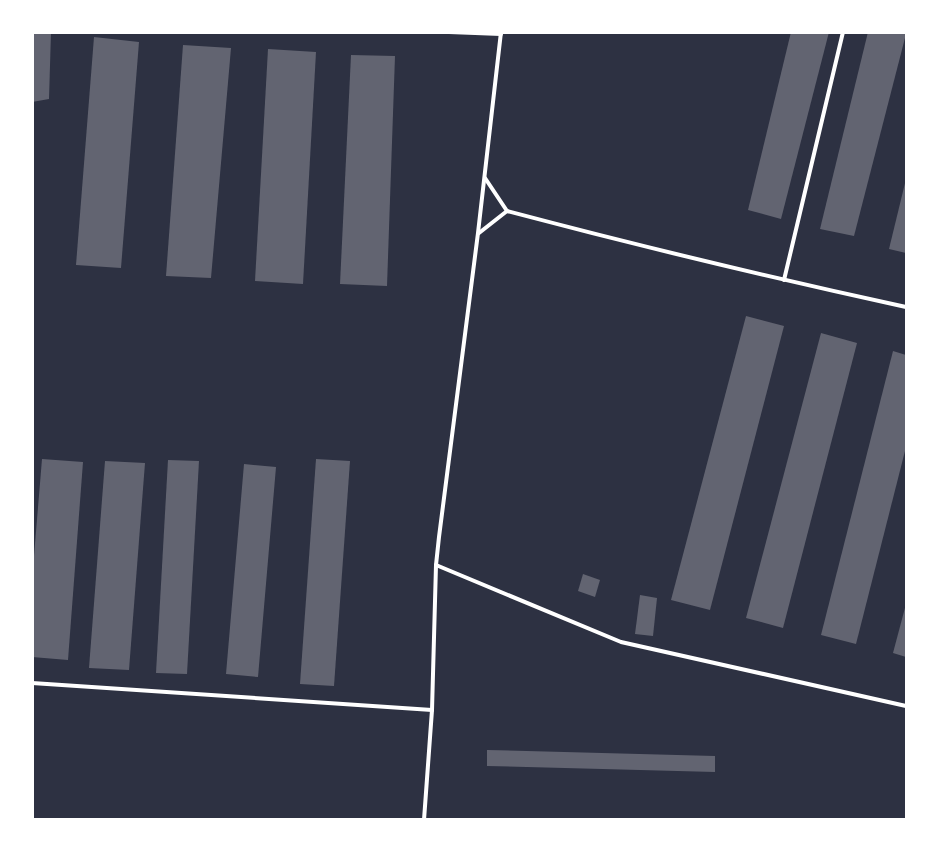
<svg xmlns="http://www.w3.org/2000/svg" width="939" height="852" font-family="Georgia,serif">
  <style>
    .building { fill: #626471 }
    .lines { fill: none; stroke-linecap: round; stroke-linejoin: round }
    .service { stroke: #fff; stroke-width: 4 }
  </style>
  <rect width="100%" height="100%" fill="#2d3142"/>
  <g class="building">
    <polygon points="32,32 51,32 49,99 32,102"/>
    <polygon points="791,32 829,32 781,219 748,210"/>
    <polygon points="868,32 906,34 854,236 820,229"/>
    <polygon points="94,37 139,42 121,268 76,265"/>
    <polygon points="183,45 231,48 211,278 166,276"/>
    <polygon points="268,49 316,52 303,284 255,281"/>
    <polygon points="351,55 395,56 387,286 340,284"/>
    <polygon points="906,179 906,253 889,249"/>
    <polygon points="746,316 784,326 710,610 671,600"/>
    <polygon points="821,333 857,343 783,628 746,618"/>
    <polygon points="893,351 906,355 906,447 856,644 821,635"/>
    <polygon points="42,459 83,462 68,660 32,657 32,580"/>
    <polygon points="316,459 350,461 334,686 300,684"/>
    <polygon points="168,460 199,461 187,674 156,673"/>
    <polygon points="105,461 145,463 129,670 89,668"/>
    <polygon points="244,464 276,467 258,677 226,674"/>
    <polygon points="583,574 600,580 595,597 578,591"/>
    <polygon points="640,595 657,598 653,636 635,634"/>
    <polygon points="906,604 906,657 893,653"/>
    <polygon points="487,750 715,756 715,772 487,766"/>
  </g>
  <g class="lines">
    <g class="service">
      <polyline points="449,32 501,34"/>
      <path d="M485,178l22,33c132,35 266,67 399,96"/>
      <polyline points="479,233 507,211"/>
      <polyline points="784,280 843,32"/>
      <polyline points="436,565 621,642 906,706"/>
      <polyline points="32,683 432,710"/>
      <polyline points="424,820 432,710 436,565 439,537 478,233 501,32"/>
    </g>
  </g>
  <rect width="939" height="852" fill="none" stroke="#ffffff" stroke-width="68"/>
</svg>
